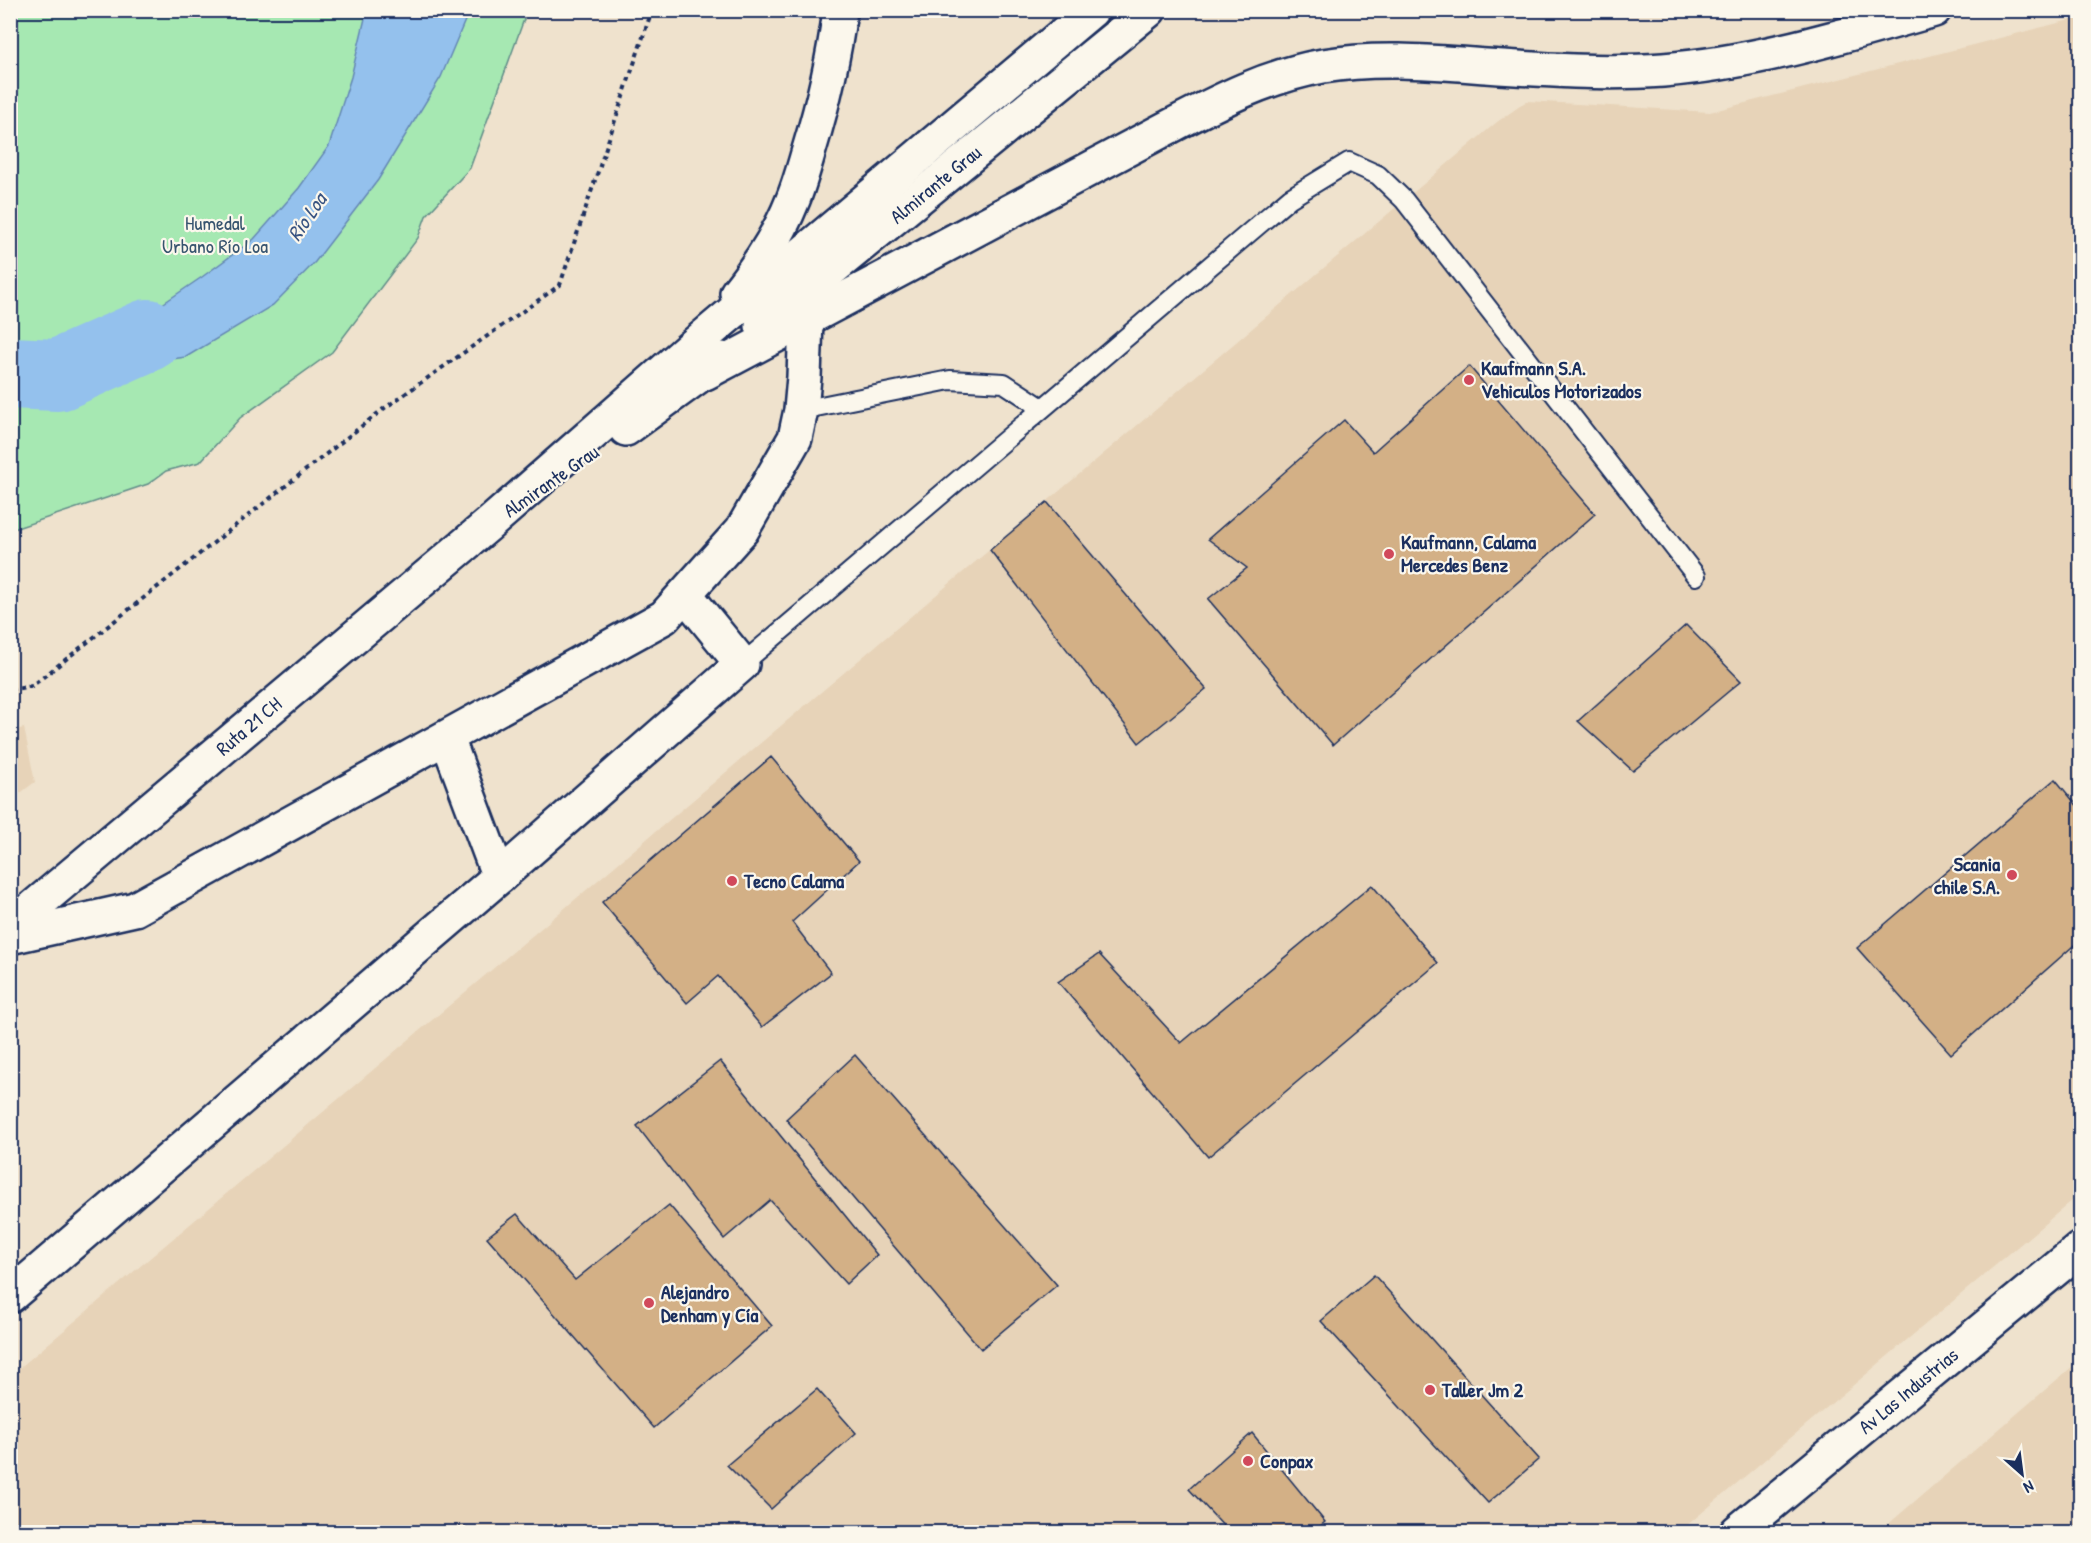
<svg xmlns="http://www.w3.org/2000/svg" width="2091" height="1543" font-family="'Patrick Hand',sans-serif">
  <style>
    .built { fill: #e7d3b8 }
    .green { fill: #a6e8b2; stroke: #608c88; stroke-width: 1.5 }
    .water { fill: #94c1ed; stroke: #6487b4; stroke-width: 1.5 }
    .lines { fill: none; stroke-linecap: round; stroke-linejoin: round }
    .river { stroke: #94c1ed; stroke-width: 72 }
    .building { fill: #d3b086; stroke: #1b2f5e; stroke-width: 1.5 }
    .service-casing { stroke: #1b2f5e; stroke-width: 22 }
    .minor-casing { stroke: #1b2f5e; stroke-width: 38 }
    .trunk-casing { stroke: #1b2f5e; stroke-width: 38 }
    .path { stroke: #1b2f5e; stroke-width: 4; stroke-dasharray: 4.5 4.5; stroke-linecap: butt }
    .service { stroke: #fbf7ec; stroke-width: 18 }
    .minor { stroke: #fbf7ec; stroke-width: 33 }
    .trunk { stroke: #fbf7ec; stroke-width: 33 }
    .poi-dot { fill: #d1495b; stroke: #fbf7ec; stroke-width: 2 }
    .labels { text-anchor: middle; stroke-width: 4.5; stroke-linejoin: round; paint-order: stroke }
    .street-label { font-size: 20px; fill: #1b2f5e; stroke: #fbf7ec }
    .park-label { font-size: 20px; fill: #37546f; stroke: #fbf7ec }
    .poi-label { font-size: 20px; font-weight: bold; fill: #1b2f5e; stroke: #fbf7ec; text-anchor: start }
    .water-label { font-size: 21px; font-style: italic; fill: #395482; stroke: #fbf7ec }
  </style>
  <rect width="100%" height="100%" fill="#efe2cd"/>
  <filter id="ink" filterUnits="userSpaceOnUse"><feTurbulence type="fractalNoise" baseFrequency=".0167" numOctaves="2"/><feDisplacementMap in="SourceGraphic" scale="12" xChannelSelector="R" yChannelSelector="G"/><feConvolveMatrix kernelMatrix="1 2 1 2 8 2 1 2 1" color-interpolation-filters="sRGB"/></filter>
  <g filter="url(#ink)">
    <g class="built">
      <polygon points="2074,19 2080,21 2080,1194 1679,1532 11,1532 10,1376 1497,122 1527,101 1710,112"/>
      <polygon points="24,728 35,782 11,800 11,731"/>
      <polygon points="2080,1360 2080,1532 1879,1532"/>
    </g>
    <polygon class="green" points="10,11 527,11 470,168 426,216 418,238 332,352 240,418 200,462 166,471 148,484 11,530"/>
    <polygon class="water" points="367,10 469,11 441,77 378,180 315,262 273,305 186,357 58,375 202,277 254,239 299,188 329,146 351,77"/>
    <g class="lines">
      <polyline class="river" points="10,373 58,375 148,335"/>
    </g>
    <g class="building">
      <polygon points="1469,366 1595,514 1333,745 1208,599 1247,568 1208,539 1344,420 1373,452"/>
      <polygon points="1047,502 1206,689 1139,743 990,550"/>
      <polygon points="1686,625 1741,681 1633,771 1578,721"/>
      <polygon points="771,757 859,861 792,922 831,973 762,1027 718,976 687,1003 602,902"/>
      <polygon points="2055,779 2080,809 2080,940 1951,1054 1857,948"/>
      <polygon points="1372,885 1438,963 1208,1157 1058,982 1099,954 1181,1043"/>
      <polygon points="855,1055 1057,1285 981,1349 786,1119"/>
      <polygon points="720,1061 877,1255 846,1284 770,1200 724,1239 637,1126"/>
      <polygon points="669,1205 772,1326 654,1428 487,1237 517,1214 575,1280"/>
      <polygon points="1374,1275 1539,1459 1488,1503 1321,1321"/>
      <polygon points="817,1389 856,1433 771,1509 727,1465"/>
      <polygon points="1252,1433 1325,1522 1313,1532 1229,1532 1189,1489"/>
    </g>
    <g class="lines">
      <g class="service-casing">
        <g id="service">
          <polyline points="801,410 950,380 1004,383 1042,408"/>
          <polyline points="742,664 1290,198 1349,162 1378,175 1404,200 1696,576"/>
        </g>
      </g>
      <g class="minor-casing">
        <g id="minor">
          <polyline points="447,738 499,877"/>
          <polyline points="10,937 135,909 664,617 742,530 795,438 801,410 804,377 806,320"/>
          <polyline points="10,1296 499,877 742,664 685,594"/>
          <path id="s1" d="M1737,1532l343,-283"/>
        </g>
      </g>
      <g class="trunk-casing">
        <g id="trunk">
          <path d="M737,293c22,-28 42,-58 55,-91 7,-16 12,-35 17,-52 14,-46 25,-92 31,-140"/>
          <path id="s2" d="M762,326l387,-316"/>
          <path d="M705,373l462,-245c50,-26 99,-52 156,-62 54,-9 109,-4 163,0 59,4 118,8 177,4 93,-7 182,-35 271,-60"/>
          <polyline points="626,429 722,359"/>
          <path id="s3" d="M10,927l478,-402 201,-176 403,-339"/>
        </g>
      </g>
      <polyline class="path" points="10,690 32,686 382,410 560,285 652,10"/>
      <use href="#service" class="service"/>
      <use href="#minor" class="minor"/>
      <use href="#trunk" class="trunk"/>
    </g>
  </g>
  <g class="poi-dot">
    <circle cx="1469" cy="380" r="6"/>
    <circle cx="1389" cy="554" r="6"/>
    <circle cx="2012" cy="875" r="6"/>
    <circle cx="732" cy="881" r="6"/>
    <circle cx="649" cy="1303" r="6"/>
    <circle cx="1430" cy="1390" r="6"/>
    <circle cx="1248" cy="1461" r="6"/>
  </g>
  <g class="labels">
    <g class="street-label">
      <text dy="7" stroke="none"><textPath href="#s2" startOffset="224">Almirante Grau</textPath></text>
      <text transform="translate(551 481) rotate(-35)" y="7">Almirante Grau</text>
      <text dy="7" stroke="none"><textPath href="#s3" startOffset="312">Ruta 21 CH</textPath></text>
      <text dy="7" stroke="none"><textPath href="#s1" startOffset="222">Av Las Industrias</textPath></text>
    </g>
    <g class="park-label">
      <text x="215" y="230">Humedal<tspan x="215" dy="23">Urbano Río Loa</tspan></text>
    </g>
    <g class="poi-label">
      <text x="1481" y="375">Kaufmann S.A.<tspan x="1481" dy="23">Vehiculos Motorizados</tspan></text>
      <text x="1401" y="549">Kaufmann, Calama<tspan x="1401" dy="23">Mercedes Benz</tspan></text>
      <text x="2000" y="871" text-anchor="end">Scania<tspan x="2000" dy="23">chile S.A.</tspan></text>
      <text x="744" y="888">Tecno Calama</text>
      <text x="661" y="1299">Alejandro<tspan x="661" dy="23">Denham y Cía</tspan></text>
      <text x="1442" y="1397">Taller Jm 2</text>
      <text x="1260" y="1468">Conpax</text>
    </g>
    <g class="water-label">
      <text transform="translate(307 217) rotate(-56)" y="7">Río Loa</text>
    </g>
  </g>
  <rect width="2091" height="1543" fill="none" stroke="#fbf7ec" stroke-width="36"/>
  <rect x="18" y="18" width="2055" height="1507" fill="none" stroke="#1b2f5e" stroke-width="2" filter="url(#ink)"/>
  <g transform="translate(2022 1474) rotate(152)" stroke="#fbf7ec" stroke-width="4.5" paint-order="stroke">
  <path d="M0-4.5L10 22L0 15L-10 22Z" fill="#1b2f5e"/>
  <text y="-9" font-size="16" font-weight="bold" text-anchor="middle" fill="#1b2f5e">N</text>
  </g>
</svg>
